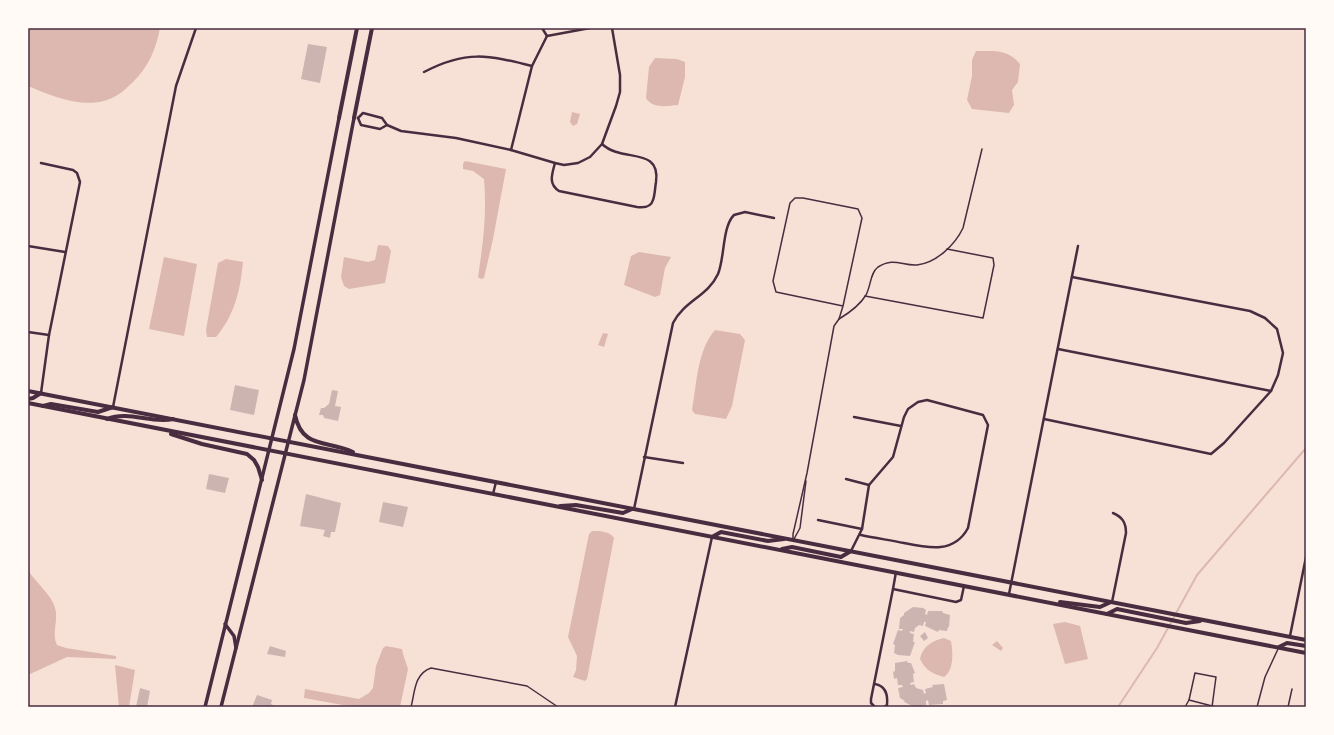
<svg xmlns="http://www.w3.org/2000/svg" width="1334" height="735" font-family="Ubuntu,sans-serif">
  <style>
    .water { fill: #dcb8b0 }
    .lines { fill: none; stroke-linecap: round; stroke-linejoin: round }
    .stream { stroke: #dcb8b0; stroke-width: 2 }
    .building { fill: #ccb4b1 }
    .service { stroke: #4a2c40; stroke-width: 1.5 }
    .minor { stroke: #4a2c40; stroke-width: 2.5 }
    .tertiary { stroke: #4a2c40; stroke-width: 3.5 }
    .secondary { stroke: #4a2c40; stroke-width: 4 }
    .neatline { fill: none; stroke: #4a2c40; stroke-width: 1.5 }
  </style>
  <rect width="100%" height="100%" fill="#f7e1d7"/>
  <g class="water">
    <path d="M28,28h132c-4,21 -11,38 -27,54 -5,4 -9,9 -14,12 -27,19 -65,3 -91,-8z"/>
    <path d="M976,51c19,0 32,-2 44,13l-2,18 -6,8 2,15 -5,8 -37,-4 -5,-9 5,-24v-16z"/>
    <path d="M655,58l22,1 8,3v15l-7,28c-12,1 -25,4 -32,-7l3,-31z"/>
    <polygon points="572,112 580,114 577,124 573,126 570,122"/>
    <path d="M465,161l41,8 -13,70 -9,39 -3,1 -3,-2c5,-33 9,-64 6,-98l-11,-8 -10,-2v-5z"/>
    <polygon points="378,245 388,246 391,251 385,283 349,289 344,286 341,277 344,257 368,262 375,260"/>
    <polygon points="639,252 671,257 665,268 660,295 655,297 624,285 631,256"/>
    <polygon points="164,257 197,264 184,336 149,329"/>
    <path d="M226,259l17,3c-3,29 -8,52 -27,75h-9l-1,-7 12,-67z"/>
    <path d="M715,330l25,4 5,6 -13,66 -6,13 -31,-5 -3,-4c5,-27 5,-59 23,-80z"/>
    <polygon points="603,333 608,334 604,347 598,345"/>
    <path d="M592,531c7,0 18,0 22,7l-27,141 -2,2 -12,-4 3,-7 1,-14 -9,-19 21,-103z"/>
    <path d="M28,570c7,12 24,25 27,38 4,12 -4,25 2,37l9,3 50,8v3l-49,-2 -39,18z"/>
    <polygon points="1065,622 1080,626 1088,659 1065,664 1053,624"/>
    <path d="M944,638l7,3c2,11 3,29 -7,36 -11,-3 -19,-7 -24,-18 2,-12 13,-19 24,-21z"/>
    <polygon points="997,641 1003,648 1001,651 992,645"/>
    <path d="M386,646l16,3c1,7 4,13 6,20l-8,38h-46l-50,-9 1,-9 54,10 10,-6 4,-5 3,-22 7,-18z"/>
    <polygon points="115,665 135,670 129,707 119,707"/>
  </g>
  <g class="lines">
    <polyline class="stream" points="1118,707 1157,648 1197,575 1306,448"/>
  </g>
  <g class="building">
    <polygon points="308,44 327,47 320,83 301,79"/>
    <polygon points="235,385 259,390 254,415 230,410"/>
    <polygon points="332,390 338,391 335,406 341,407 338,421 324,418 323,415 319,415 321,408 324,408 329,404"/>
    <polygon points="209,474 229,478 225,493 206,489"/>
    <polygon points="306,494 341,503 335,532 331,532 330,538 323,536 325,530 300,526"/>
    <polygon points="383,502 408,507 403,527 379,522"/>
    <polygon points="913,607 923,608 926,610 925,614 927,615 928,611 942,611 943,613 950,615 949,627 948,627 947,631 939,630 938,632 925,626 926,622 924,622 923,626 919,625 915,628 914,632 910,631 910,633 914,634 913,642 915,642 910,656 898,655 894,653 895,645 893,644 898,630 902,631 903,629 899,629 900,618 904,615 904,613"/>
    <polygon points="925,632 928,638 924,641 920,636"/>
    <polygon points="270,646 286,651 285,657 267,654"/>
    <polygon points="907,661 908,663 911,663 915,673 913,674 914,682 910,683 911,685 914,684 916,688 923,690 924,694 926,693 925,689 933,687 932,685 944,684 947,700 943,701 943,704 929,705 928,700 926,701 926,705 915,707 904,702 905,701 900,698 898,688 903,687 902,685 898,685 897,678 894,679 893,672 895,671 895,663"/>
    <polygon points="140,688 150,691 147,707 136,707"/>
    <polygon points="257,695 272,700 271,704 276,707 252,707"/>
  </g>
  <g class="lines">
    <g class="service">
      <polyline points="865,296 983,318 994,265 993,258 947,249"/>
      <path d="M839,319c10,-6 21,-14 27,-24 5,-9 4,-22 12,-28 16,-10 24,-1 39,-2 19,-2 38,-20 46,-37l19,-79"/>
      <polyline points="793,539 793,534 807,473 834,326 839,319 843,306 862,218 858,209 803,198 795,198 790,203 773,281 776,292 843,306"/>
      <polyline points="794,539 800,528 806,481"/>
      <polyline points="1189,700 1195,673 1216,677 1212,707"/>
      <path d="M411,707c4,-15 3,-33 20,-39l96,18 31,21"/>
      <polyline points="1185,707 1189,700 1216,707"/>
      <polyline points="1257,707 1265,677 1278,649"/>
      <polyline points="1288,707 1292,689"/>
    </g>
    <g class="minor">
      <polyline points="542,28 547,36"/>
      <path d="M424,72c42,-22 64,-17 108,-6"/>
      <polyline points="358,118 363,113 382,118 387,125 401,131 456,138 511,150 555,163 564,165 578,163 590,157 602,144 616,106 620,92 620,75 612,28"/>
      <polyline points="358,118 361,125 380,129 387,125"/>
      <polyline points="511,150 532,66 547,36 590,28"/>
      <polyline points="41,163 73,170 77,173 80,182 49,335 41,393"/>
      <path d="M555,163c-3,11 -7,21 4,28l78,16c7,1 14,0 16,-7 2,-5 2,-13 3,-18 5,-36 -34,-19 -54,-38"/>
      <polyline points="28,246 65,252"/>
      <polyline points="28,332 49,335"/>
      <polyline points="1058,349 1271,391"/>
      <polyline points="113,407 176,86 196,28"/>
      <polyline points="854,417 901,426"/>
      <polyline points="1044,419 1211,454 1224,443 1271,391 1278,375 1283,353 1277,329 1265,318 1250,311 1072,277"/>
      <polyline points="644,457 683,463"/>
      <polyline points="846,479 869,485"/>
      <polyline points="493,494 496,482"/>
      <path d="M634,509l39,-186c11,-22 35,-27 45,-49 7,-17 4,-47 16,-59l11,-3 29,6"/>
      <polyline points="818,520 862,529"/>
      <path d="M851,551l11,-22 7,-44 24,-28 11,-40 4,-8 10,-7 9,-2 56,15 5,10 -20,103c-14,26 -40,20 -64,15 -15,-3 -29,-5 -43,-8"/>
      <polyline points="896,572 893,589 956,602 961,600 964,586"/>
      <polyline points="1009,594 1078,246"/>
      <path d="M1112,602l14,-69c0,-11 -4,-16 -13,-20"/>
      <polyline points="1290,636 1306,557"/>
      <path d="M875,684c11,2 13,11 12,21l-3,2"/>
      <polyline points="675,707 712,537"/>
      <polyline points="875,707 871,703 871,699 893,589"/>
    </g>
    <g class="tertiary">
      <polyline points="225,624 234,636 236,648"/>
      <polyline points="205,707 294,349 339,118"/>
      <polyline points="221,707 304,380 354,118"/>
    </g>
    <g class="secondary">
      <polyline points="339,118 357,28"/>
      <polyline points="354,118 372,28"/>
      <polyline points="28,391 1306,640"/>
      <polyline points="28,399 33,398 41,393"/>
      <polyline points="28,403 1306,653"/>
      <polyline points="43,406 51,404 98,412 113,407"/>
      <path d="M295,415c7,34 32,25 58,37"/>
      <path d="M107,419c22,-9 44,5 66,0"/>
      <polyline points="171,434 202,444 247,454 254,460 258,467 262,480"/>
      <polyline points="560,506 576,505 623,513 632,509"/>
      <polyline points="712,537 721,532 768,541 784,539"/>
      <polyline points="782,549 792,547 841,557 851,551"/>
      <polyline points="1060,602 1100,607 1111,602"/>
      <polyline points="1107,614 1117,609 1186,623 1200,621"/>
      <polyline points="1279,647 1287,643 1306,646"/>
    </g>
  </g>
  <rect width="1334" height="735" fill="none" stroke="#fffaf5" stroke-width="58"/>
  <rect x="29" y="29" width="1276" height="677" class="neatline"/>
</svg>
